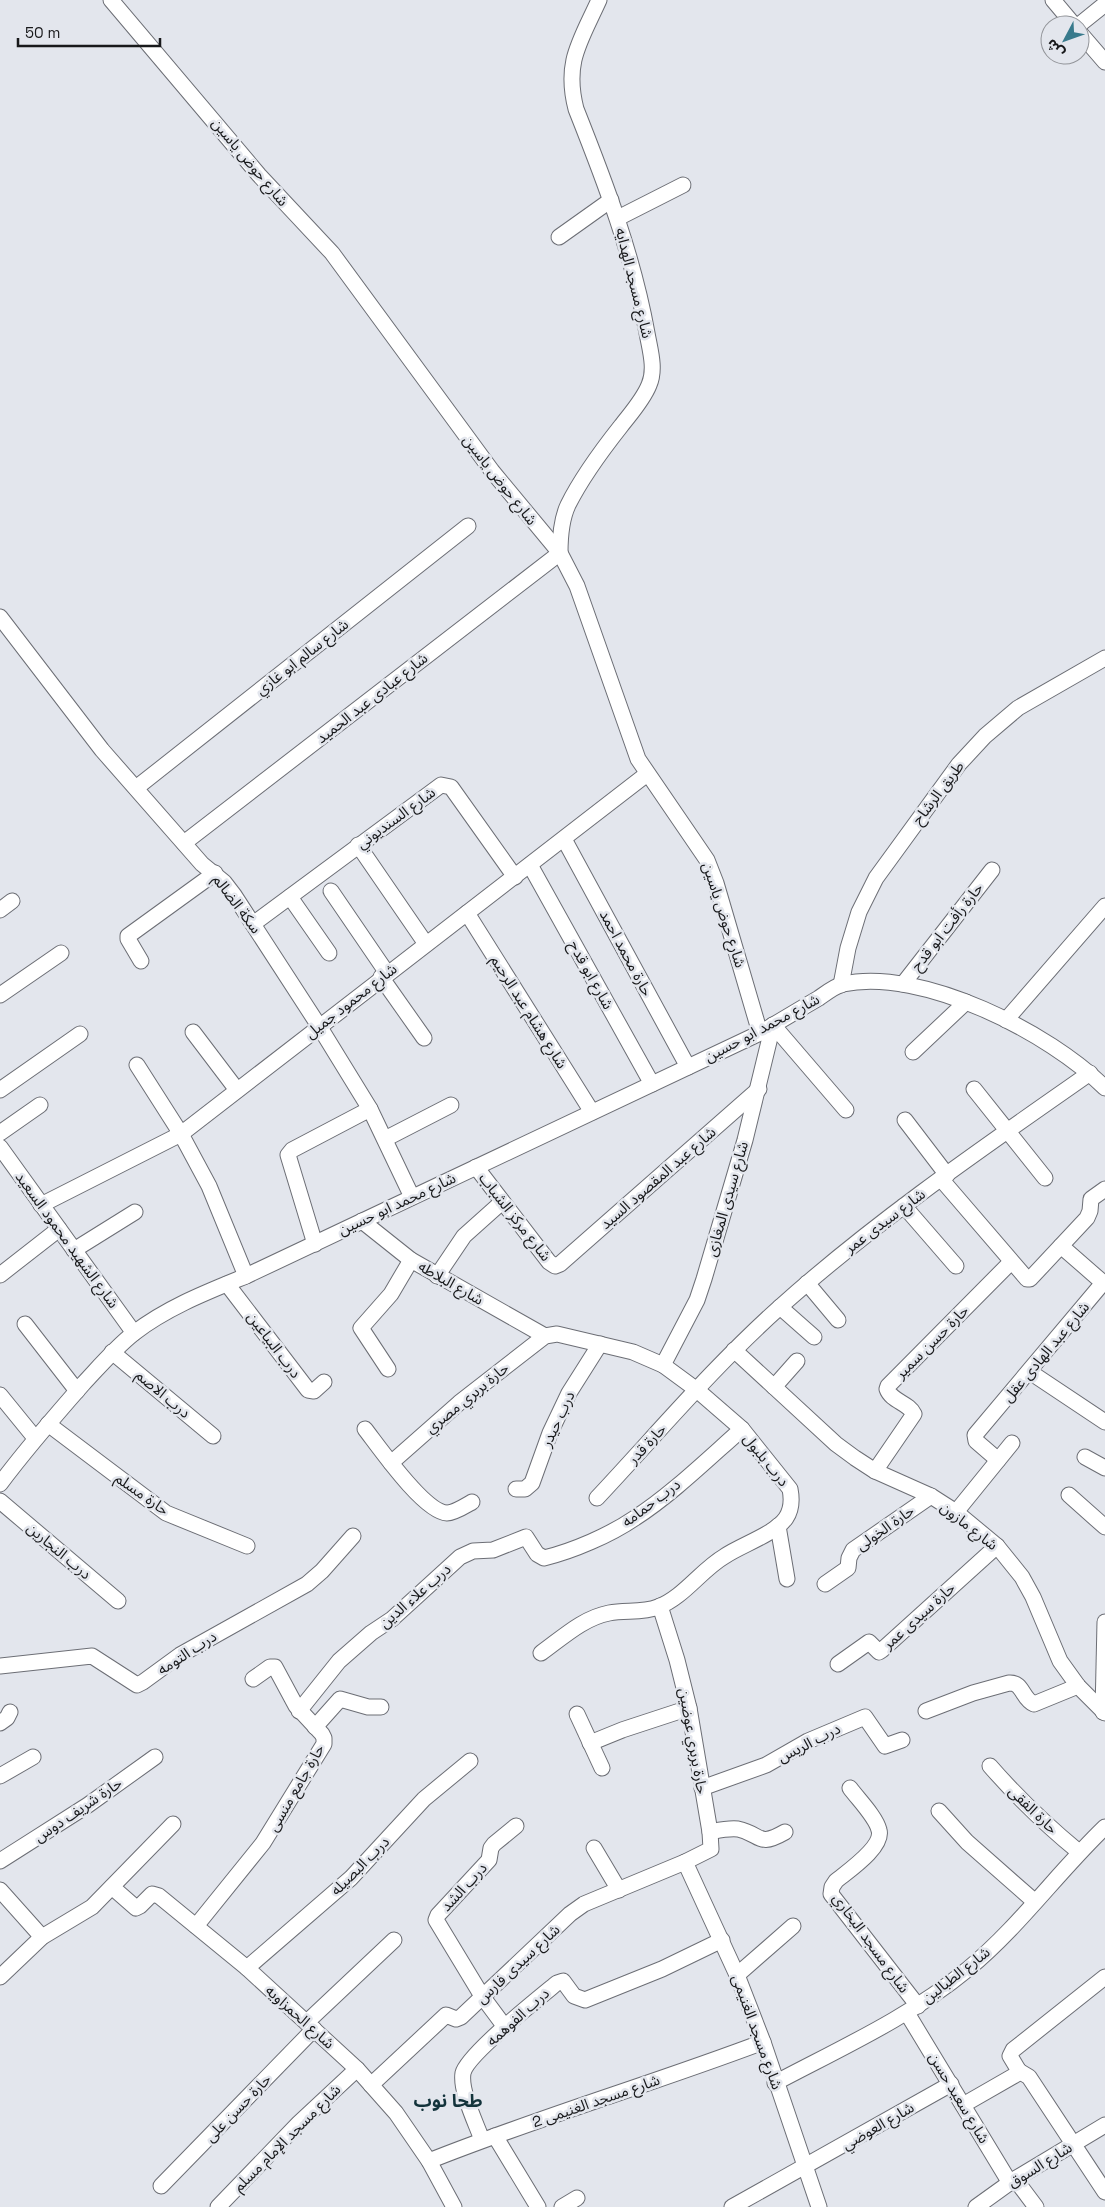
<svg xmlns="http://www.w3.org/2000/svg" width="1105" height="2207" font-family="'Space Grotesk','Noto Sans Arabic',sans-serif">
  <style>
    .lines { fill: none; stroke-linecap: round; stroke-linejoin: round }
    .minor-casing { stroke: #6c6e75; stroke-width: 17 }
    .minor { stroke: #fff; stroke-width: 15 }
    .labels { text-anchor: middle; stroke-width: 5; stroke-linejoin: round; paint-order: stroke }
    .street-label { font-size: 15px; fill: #18191b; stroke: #e3e6ed }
    .quarter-label { font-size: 18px; font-weight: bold; fill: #13333b; stroke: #e3e6ed }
  </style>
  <rect width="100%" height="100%" fill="#e3e6ed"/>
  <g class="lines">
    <g class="minor-casing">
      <g id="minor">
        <polyline points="111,0 259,175 332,253 492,471 560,553 577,586 638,759 707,860 716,883 760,1033"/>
        <polyline points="1053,0 1074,25"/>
        <polyline points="1079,25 1105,4"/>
        <polyline points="1080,33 1105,62"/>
        <polyline points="618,218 683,185"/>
        <polyline points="559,237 611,200"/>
        <polyline points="0,617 102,750 202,864 224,882 234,895 319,1026 370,1109 412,1197"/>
        <polyline points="136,788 468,526"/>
        <polyline points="564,839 688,1067"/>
        <path d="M184,843l376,-290c0,-16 1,-33 8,-48 14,-28 34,-55 53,-79 10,-13 22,-26 28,-41 7,-16 1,-35 -2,-52 -14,-78 -42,-151 -71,-224 -12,-47 4,-67 23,-109"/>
        <polyline points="358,845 426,944"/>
        <polyline points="530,865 652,1084"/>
        <polyline points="331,891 387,973"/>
        <polyline points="290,897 329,953"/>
        <polyline points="0,910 12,901"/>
        <polyline points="467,913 592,1112"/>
        <polyline points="253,924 441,785 451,787 515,877"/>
        <polyline points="141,961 128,939 128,936 215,873"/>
        <polyline points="381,977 424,1038"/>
        <polyline points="903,984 992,870"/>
        <polyline points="841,985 848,948 859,912 876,878 959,764 985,736 1018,708 1105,658"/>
        <polyline points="0,995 61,953"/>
        <polyline points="1006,1020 1105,906"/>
        <polyline points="773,1025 846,1110"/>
        <polyline points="193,1032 237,1090"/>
        <polyline points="913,1052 966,1002"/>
        <polyline points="137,1065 181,1134 209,1186 246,1276"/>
        <polyline points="974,1089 1045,1178"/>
        <polyline points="0,1090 80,1034"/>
        <polyline points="905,1120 947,1175"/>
        <polyline points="0,1133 40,1105"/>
        <polyline points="385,1139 451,1105"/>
        <polyline points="0,1147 134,1333"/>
        <polyline points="476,1167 549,1262 555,1266 560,1264 759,1089"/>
        <polyline points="941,1179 1027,1279 1030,1279 1087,1218 1090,1211 1091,1199 1105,1189"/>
        <polyline points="41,1205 181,1134 647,774"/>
        <polyline points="904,1206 956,1266"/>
        <polyline points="362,1221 411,1260 545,1336"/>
        <polyline points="315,1244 288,1155 292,1150 370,1109"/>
        <polyline points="74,1250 135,1212"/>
        <polyline points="0,1275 59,1229"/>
        <polyline points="437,1276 464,1236 502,1202"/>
        <polyline points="807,1283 838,1320"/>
        <polyline points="227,1284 308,1390 314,1391 324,1382"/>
        <polyline points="780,1307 814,1337"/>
        <polyline points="25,1324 77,1391"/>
        <polyline points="734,1350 836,1444 855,1458 875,1471 931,1496 956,1512 997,1546 1022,1577 1033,1597 1060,1661 1078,1686 1105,1713"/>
        <polyline points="112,1352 213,1436"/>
        <polyline points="663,1365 697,1300 704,1279 745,1140 773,1025"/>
        <polyline points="388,1369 361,1328 391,1294 411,1260"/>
        <polyline points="1030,1372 1105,1422"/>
        <polyline points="774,1387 797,1361"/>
        <polyline points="0,1395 35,1438"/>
        <polyline points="48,1424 166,1513 247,1546"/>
        <path d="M365,1429c14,18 59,83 82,84 7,0 18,-7 25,-11"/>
        <polyline points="1085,1457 1105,1468"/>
        <polyline points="998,1460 976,1441 975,1435 1102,1284 1100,1280 1061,1246"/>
        <path d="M391,1463l68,-60 86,-67 12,-2 76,18 30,13 34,25 45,39 48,60c2,10 2,20 -4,29 -11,16 -45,27 -61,38 -24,14 -41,41 -67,51 -15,6 -32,3 -49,6 -26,5 -47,25 -68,40"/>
        <path d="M875,1471l39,-57c-5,-11 -23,-13 -27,-25l1,-3 123,-124"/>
        <path d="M0,1484c26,-35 54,-67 83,-100 16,-17 32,-36 51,-51 34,-26 73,-41 112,-57l514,-243c20,-12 40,-24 59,-35 7,-5 16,-12 24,-14 79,-17 207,49 262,104"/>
        <polyline points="516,1489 525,1489 532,1483 550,1433 569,1393 600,1344"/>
        <polyline points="1069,1495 1105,1527"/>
        <path d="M597,1498c60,-64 117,-132 183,-191 96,-86 204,-160 310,-234"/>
        <polyline points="0,1501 118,1601"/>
        <polyline points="956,1512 1012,1443"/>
        <polyline points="778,1526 787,1579"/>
        <polyline points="825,1584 848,1568 849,1558 853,1550 931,1496"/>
        <polyline points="838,1664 869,1642 879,1652 882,1650 997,1546"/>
        <polyline points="0,1666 92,1656 137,1685 143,1682 180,1655 307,1584 322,1571 353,1536"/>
        <path d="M299,1711l40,-50 32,-28 21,-14 68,-62 13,-6 20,-1 33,-13 11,17 7,4c29,-7 66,-23 91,-40 36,-23 74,-60 107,-89"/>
        <path d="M926,1711l47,-18 36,-10c14,-1 13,16 25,21l44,-18"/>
        <polyline points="1103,1712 1105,1622"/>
        <polyline points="577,1714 602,1768"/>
        <polyline points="0,1723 7,1718 10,1712"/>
        <polyline points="315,1727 340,1699 368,1707 381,1707"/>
        <polyline points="590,1743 622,1730 689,1708"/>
        <path d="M990,1766c28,32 56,59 89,86"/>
        <polyline points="0,1776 33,1757"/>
        <polyline points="702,1788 766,1765 808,1741 865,1717 885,1746 902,1740"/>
        <path d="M850,1788c8,11 26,29 29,42 5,17 -31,41 -43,51l-4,6 -1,7 87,112"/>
        <polyline points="939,1811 967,1842 1034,1901"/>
        <path d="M710,1832c10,-2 18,-4 28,-3 24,5 19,19 47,3"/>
        <polyline points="594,1848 619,1890"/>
        <polyline points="0,1861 88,1805 155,1757"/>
        <polyline points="685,1862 737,1975 763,2042 819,2207"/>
        <polyline points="112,1887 136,1908 140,1906 152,1894 159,1896 247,1968 357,2069 396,2113 429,2161 454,2207"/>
        <polyline points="0,1890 42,1937"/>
        <polyline points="196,1926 263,1843 324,1744 324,1738 322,1734 296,1706 275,1667 270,1667 253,1679"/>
        <polyline points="247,1968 351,1878 424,1799 470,1761"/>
        <polyline points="737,1975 793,1926"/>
        <polyline points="0,1977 42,1937 92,1907 173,1824"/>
        <polyline points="907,2013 1010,2183"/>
        <polyline points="307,2022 394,1940"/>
        <polyline points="505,2027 482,1996 436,1920 438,1915 489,1860 491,1848 494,1844 516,1826"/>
        <polyline points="1019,2071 1029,2077 1105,2192"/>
        <path d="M775,2083c66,-35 135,-66 193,-114 51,-42 90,-97 137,-142"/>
        <polyline points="371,2085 446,2015 456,2019 461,2017 570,1914 584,1904 685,1862 711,1849 710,1832 689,1708 677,1660 660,1606"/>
        <polyline points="963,2105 1017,2074 1019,2071 1010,2056 1013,2050 1105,1977"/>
        <polyline points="495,2136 538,2207"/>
        <path d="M482,2140c-6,-17 -22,-49 -19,-67 4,-18 77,-76 94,-90l6,-2 11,15 11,4 77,-31 60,-29"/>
        <path d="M429,2161c110,-44 223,-77 334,-119"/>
        <polyline points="1015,2179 1036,2207"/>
        <polyline points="161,2186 314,2029"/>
        <polyline points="218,2207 299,2123 357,2069"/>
        <polyline points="562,2207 577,2198"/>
        <polyline points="732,2207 951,2084"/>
        <polyline points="976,2207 1015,2179 1105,2125"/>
      </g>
    </g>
    <use href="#minor" class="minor"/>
  </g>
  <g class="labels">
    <g class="street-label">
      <text transform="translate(250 162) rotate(50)" y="5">شارع حوض ياسين</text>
      <text transform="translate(634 283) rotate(76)" y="5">شارع مسجد الهدايه</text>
      <text transform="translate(500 480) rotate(52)" y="5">شارع حوض ياسين</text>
      <text transform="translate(302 657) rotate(-38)" y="5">شارع سالم ابو غازي</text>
      <text transform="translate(372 698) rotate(-38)" y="5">شارع عبادى عبد الحميد</text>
      <text transform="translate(938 793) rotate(-53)" y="5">طريق الرشاح</text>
      <text transform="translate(396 818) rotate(-36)" y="5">شارع السنديوني</text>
      <text transform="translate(237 904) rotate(53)" y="5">سكة الضالم</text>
      <text transform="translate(724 915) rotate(72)" y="5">شارع حوض ياسين</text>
      <text transform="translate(947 927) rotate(-52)" y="5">حارة رأفت ابو قدح</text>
      <text transform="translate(626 953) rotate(62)" y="5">حارة محمد احمد</text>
      <text transform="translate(591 975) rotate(61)" y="5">شارع ابو قدح</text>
      <text transform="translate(351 1001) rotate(-38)" y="5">شارع محمود جميل</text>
      <text transform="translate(529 1012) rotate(58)" y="5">شارع هشام عبد الرحيم</text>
      <text transform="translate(762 1028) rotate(-28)" y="5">شارع محمد ابو حسين</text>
      <text transform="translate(658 1178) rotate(-41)" y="5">شارع عبد المقصود السيد</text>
      <text transform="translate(727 1199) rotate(-74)" y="5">شارع سيدى المغازى</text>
      <text transform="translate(397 1204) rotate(-25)" y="5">شارع محمد ابو حسين</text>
      <text transform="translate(515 1217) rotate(52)" y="5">شارع مركز الشباب</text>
      <text transform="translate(885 1221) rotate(-37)" y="5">شارع سيدى عمر</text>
      <text transform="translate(67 1240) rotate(54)" y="5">شارع الشهيد محمود السعيد</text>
      <text transform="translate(451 1283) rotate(30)" y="5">شارع البلاطه</text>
      <text transform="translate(932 1342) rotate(-45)" y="5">حارة حسن سمير</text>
      <text transform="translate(274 1345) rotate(53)" y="5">درب البياعين</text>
      <text transform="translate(1046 1352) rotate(-50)" y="5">شارع عبد الهادى عقل</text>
      <text transform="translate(163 1394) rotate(40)" y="5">درب الاصم</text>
      <text transform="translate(467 1398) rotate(-39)" y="5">حارة بربري مصري</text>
      <text transform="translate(558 1419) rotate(-65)" y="5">درب حيدر</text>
      <text transform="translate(647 1444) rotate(-47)" y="5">حارة قدر</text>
      <text transform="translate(766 1460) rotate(51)" y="5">درب بلبول</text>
      <text transform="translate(142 1494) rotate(35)" y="5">حارة مسلم</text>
      <text transform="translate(651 1503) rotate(-37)" y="5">درب حمامه</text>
      <text transform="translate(969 1526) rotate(38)" y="5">شارع مازون</text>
      <text transform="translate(885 1528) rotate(-35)" y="5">حارة الخولى</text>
      <text transform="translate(59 1551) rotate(40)" y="5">درب النجارين</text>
      <text transform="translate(415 1596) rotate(-41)" y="5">درب علاء الدين</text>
      <text transform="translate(919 1616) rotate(-42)" y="5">حارة سيدى عمر</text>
      <text transform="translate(187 1653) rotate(-33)" y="5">درب التومه</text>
      <text transform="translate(693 1741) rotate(80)" y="5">حارة بربري عوضين</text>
      <text transform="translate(809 1743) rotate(-27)" y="5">درب الريس</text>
      <text transform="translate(296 1788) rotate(-60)" y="5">حارة جامع منسى</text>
      <text transform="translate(78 1810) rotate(-34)" y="5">حارة شريف دوس</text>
      <text transform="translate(1033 1810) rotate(44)" y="5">حارة الفقى</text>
      <text transform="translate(360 1866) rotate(-45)" y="5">درب البصيله</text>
      <text transform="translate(464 1887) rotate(-47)" y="5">درب الشد</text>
      <text transform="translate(871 1943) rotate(54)" y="5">شارع مسجد البخاري</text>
      <text transform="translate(518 1964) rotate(-43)" y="5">شارع سيدى فارس</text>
      <text transform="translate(956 1975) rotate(-38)" y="5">شارع الطبالين</text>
      <text transform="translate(300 2017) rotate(42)" y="5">شارع الحمزاويه</text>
      <text transform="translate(518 2017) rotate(-42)" y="5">درب الفوهمه</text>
      <text transform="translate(757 2032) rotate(70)" y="5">شارع مسجد الغنيمى</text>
      <text transform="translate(959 2098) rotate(59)" y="5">شارع سعيد حسن</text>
      <text transform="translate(596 2101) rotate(-19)" y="5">شارع مسجد الغنيمى 2</text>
      <text transform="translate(238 2108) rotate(-46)" y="5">حارة حسن على</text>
      <text transform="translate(878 2126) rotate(-30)" y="5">شارع العوضي</text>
      <text transform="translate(287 2138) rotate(-45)" y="5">شارع مسجد الإمام مسلم</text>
      <text transform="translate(1040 2165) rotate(-32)" y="5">شارع السوق</text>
    </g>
    <g class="quarter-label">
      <text x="448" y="2107">طحا نوب</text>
    </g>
  </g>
  <g transform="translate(1065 40) rotate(229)"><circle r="24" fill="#e3e6ed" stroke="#929499"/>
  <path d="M0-4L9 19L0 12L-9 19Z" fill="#387a8c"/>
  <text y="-8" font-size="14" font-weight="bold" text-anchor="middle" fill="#18191b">ش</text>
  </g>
  <path d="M18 38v8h142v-8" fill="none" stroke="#18191b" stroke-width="2.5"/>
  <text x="25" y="38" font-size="15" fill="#18191b" stroke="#e3e6ed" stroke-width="4" paint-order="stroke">50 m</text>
</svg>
